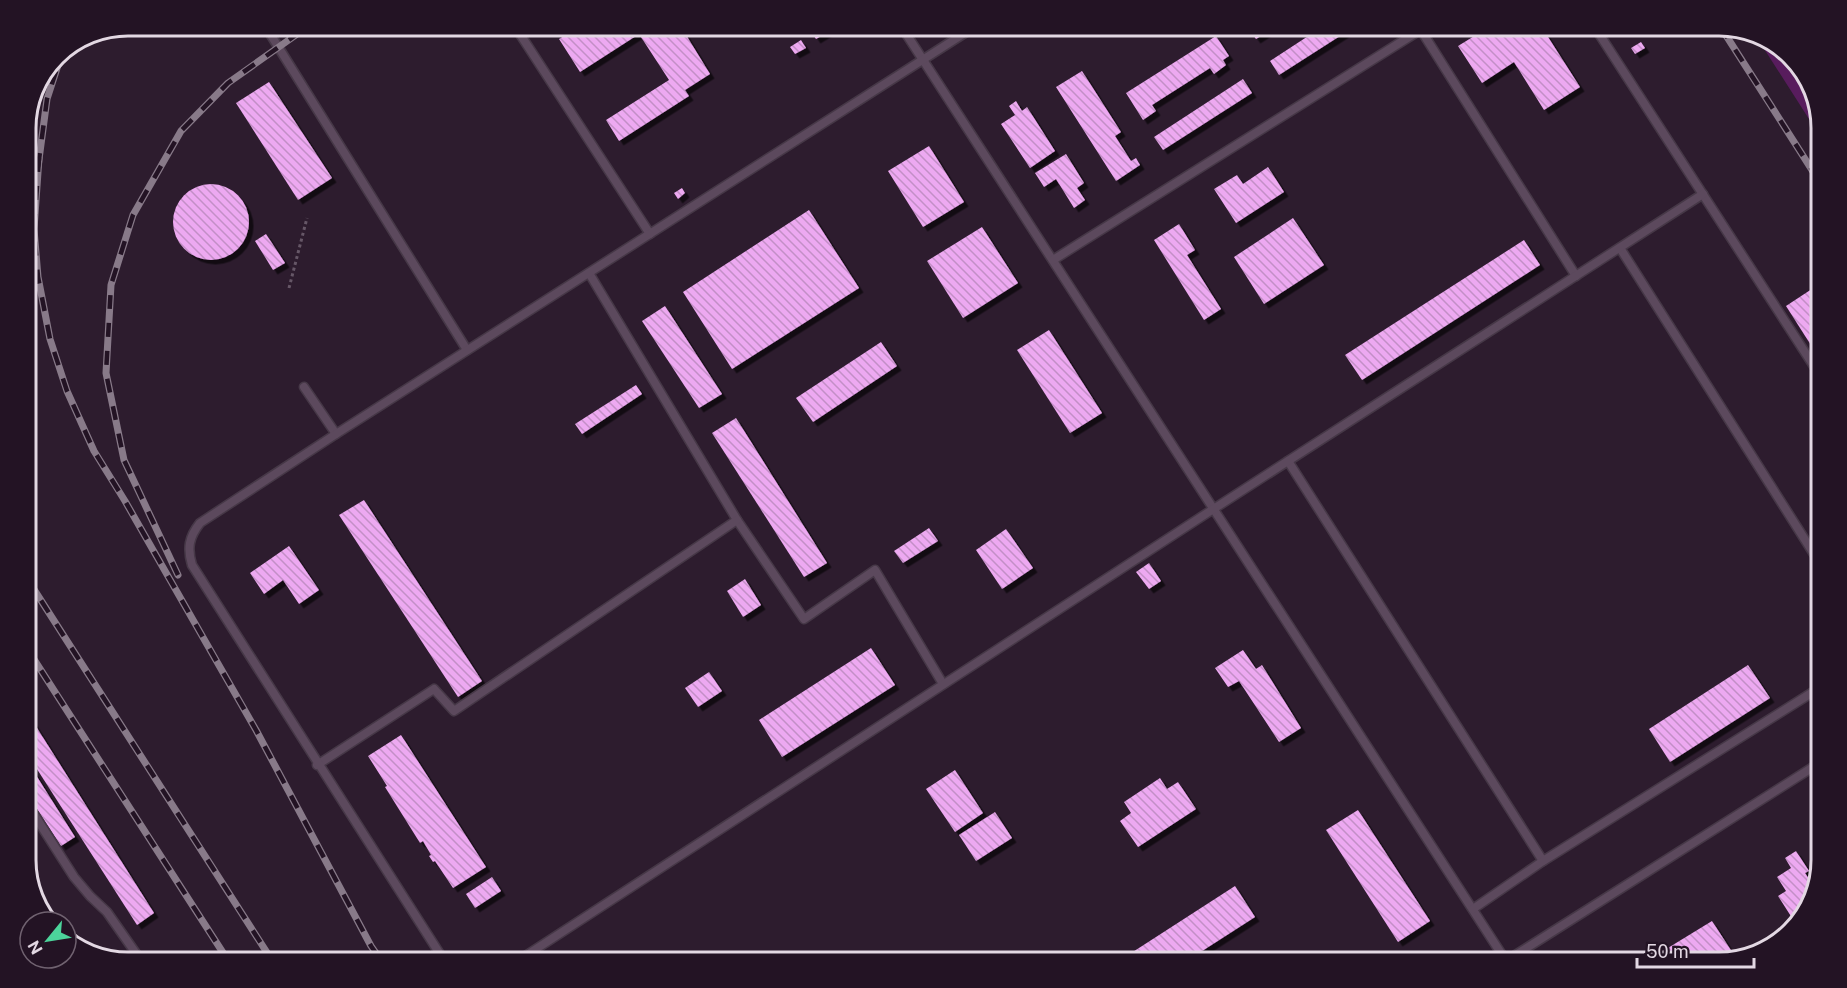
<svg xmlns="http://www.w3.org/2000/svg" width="1847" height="988" font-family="'Public Sans',sans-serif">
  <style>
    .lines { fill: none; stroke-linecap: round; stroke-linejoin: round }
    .canal { stroke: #581c5d; stroke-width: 16 }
    .building { fill: url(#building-back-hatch); filter: url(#shadow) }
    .service-casing { stroke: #463847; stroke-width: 11 }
    .path { stroke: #665767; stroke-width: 3; stroke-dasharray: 3 3; stroke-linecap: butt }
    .service { stroke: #5c495d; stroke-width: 8 }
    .rail-casing { stroke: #887a89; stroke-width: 7 }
    .rail { stroke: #231324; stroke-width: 4.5; stroke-dasharray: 14; stroke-linecap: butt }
    .rim { fill: none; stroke: #e3d8e3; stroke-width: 3 }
  </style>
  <defs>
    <pattern id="building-back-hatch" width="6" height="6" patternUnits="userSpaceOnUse" patternTransform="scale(1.5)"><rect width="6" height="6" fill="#eda9f1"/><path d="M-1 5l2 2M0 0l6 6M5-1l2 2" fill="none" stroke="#c38fc6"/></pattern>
    <filter id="shadow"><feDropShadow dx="4.5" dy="4.5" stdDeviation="0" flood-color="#0009"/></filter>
  </defs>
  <rect width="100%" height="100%" fill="#2d1c2e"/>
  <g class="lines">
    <polyline class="canal" points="1766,37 1821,123"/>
  </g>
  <g class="building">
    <polygon points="1541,26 1580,87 1544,110 1514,62 1482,83 1458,46 1489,27"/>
    <polygon points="1322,27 1354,27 1279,75 1270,61"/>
    <polygon points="1248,28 1273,28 1256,39"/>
    <polygon points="683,30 710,74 685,90 689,96 619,141 606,120 669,80 639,34 580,72 559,39 572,31"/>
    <polygon points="810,30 831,30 816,39"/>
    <polygon points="1216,36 1229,56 1223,60 1226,65 1214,74 1210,68 1152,105 1156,111 1143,120 1126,93"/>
    <polygon points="801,40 806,48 795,54 790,47"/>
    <polygon points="1641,42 1645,48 1635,54 1631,48"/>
    <polygon points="1082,71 1121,132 1115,136 1131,161 1136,158 1140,165 1116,181 1056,87"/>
    <polygon points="1243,79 1252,93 1163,150 1154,137"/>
    <polygon points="269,82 332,178 298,200 236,103"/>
    <polygon points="1016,101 1022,111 1027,107 1055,151 1030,168 1001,124 1015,115 1009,106"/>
    <polygon points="929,146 964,202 923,227 888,171"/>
    <polygon points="1066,154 1084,183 1077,188 1085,200 1074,208 1056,179 1044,187 1035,173"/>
    <polygon points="1268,167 1284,192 1236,223 1214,189 1237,175 1243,184"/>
    <circle cx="211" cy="222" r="38"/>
    <polygon points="682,188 685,193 678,199 674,193"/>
    <polygon points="809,210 859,288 732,369 683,292"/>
    <polygon points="1293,218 1324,265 1264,304 1234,257"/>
    <polygon points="1179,224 1195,250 1187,255 1221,309 1204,320 1154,240"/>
    <polygon points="982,227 1018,283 963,318 927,261"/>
    <polygon points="266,234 285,263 273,270 255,241"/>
    <polygon points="1524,240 1540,265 1362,380 1345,355"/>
    <polygon points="1821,283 1821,361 1786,306"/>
    <polygon points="665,306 722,394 699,408 642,321"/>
    <polygon points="1049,330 1102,413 1070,433 1017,350"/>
    <polygon points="881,342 897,366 813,422 796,398"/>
    <polygon points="636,385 642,394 582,434 575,424"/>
    <polygon points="736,418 827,563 804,577 712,433"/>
    <polygon points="364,500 482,681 458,697 339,515"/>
    <polygon points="929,528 938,541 903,563 894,551"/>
    <polygon points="1006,529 1033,568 1002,589 976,550"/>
    <polygon points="289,546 319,590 299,604 283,580 264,594 250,573"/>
    <polygon points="1149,563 1161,581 1149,589 1136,572"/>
    <polygon points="745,579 761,605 743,617 727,591"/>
    <polygon points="871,648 895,685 782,757 759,720"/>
    <polygon points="1243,650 1256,669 1262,665 1301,728 1279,742 1239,681 1228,687 1215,668"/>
    <polygon points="1748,665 1770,698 1670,762 1649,729"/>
    <polygon points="709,672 722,691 698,707 685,688"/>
    <polygon points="30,717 154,913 137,925 26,752 26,720"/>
    <polygon points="401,735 486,867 453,888 435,861 433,862 429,856 431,855 423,841 420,843 385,787 387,786 368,756"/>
    <polygon points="955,770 983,813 955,832 926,789"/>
    <polygon points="34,772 75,837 61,846 26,792 26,777"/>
    <polygon points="1160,778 1167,789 1178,782 1196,809 1138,847 1120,821 1131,813 1124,802"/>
    <polygon points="1358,810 1430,921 1398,942 1326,830"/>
    <polygon points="995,812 1012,838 976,861 959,835"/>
    <polygon points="1796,851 1809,871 1805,873 1815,888 1811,906 1794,921 1778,896 1786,891 1777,877 1791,868 1785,858"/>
    <polygon points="492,877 501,891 475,908 466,894"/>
    <polygon points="1235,886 1255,917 1185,962 1129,962 1125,957"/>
    <polygon points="1712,921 1736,958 1720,962 1645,962"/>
  </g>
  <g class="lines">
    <g class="service-casing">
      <g id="service">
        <polyline points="1594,26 1821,377"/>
        <polyline points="1419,27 1576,276"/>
        <polyline points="903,29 1506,961 1821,762"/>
        <polyline points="518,31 650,234"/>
        <polyline points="269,32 467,350"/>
        <polyline points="1620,248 1821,565"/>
        <polyline points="1053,260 1425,27"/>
        <polyline points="589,273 737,520 804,619 875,570 943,684"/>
        <polyline points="304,387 336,434"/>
        <polyline points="1288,461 1543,861"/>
        <polyline points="317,765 434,689 454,711 737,520"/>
        <polyline points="26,802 74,877 90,896 107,912 142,962"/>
        <polyline points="1473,909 1543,861 1821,687"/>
        <path d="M445,962l-253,-397c-5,-17 -3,-28 8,-42l136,-89 635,-405"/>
        <polyline points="516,962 1215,508 1703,194"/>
      </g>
    </g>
    <polyline class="path" points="289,288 307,218"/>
    <use href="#service" class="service"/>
    <g class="rail-casing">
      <g id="rail">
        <polyline points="1720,26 1821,184"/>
        <polyline points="39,158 34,229 38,277 50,339 67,391 94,451 125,501 256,730 371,946 382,962"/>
        <polyline points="38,167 47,99 63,50"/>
        <polyline points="26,263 29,235"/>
        <polyline points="178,575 124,460 106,373 111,285 133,215 181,131 228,83 300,32"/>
        <polyline points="26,577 273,962"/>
        <polyline points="26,647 229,962"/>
      </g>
    </g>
    <use href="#rail" class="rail"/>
  </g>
  <path d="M0 0H1847V988H0ZM128 36H1719A92 92 0 0 1 1811 128V860A92 92 0 0 1 1719 952H128A92 92 0 0 1 36 860V128A92 92 0 0 1 128 36Z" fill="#231324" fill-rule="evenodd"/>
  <path class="rim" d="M128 36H1719A92 92 0 0 1 1811 128V860A92 92 0 0 1 1719 952H128A92 92 0 0 1 36 860V128A92 92 0 0 1 128 36Z"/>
  <g transform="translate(48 940) rotate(240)"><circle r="28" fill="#231324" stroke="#706270" stroke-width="1.5"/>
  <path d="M0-4.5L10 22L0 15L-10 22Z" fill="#4cd49b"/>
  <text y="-9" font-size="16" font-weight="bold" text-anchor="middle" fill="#e3d8e3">N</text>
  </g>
  <path d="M1637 958v9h117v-9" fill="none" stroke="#e3d8e3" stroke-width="3"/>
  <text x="1646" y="958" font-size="18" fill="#e3d8e3" stroke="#231324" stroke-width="4.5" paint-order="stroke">50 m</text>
</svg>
